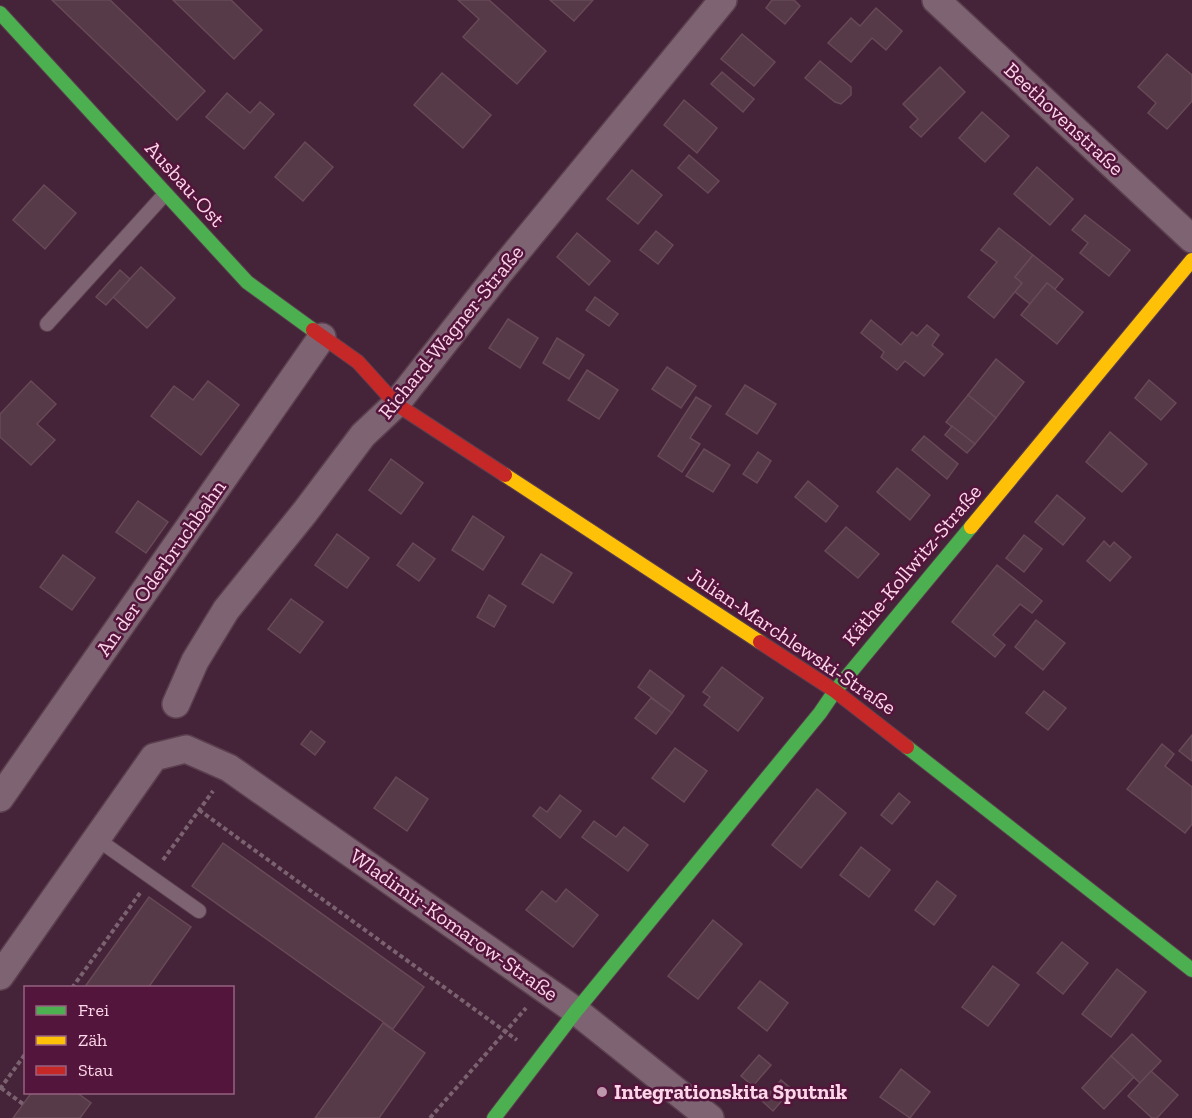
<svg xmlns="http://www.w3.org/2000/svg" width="1192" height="1118" font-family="'Zilla Slab',serif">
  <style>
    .building { fill: #563a48; stroke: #674957; stroke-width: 1.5 }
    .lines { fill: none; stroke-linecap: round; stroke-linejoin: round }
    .lane-casing { stroke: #5b3f4f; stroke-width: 16 }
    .street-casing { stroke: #5b3f4f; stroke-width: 30 }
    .fast-casing { stroke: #5b3f4f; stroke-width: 16 }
    .slow-casing { stroke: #5b3f4f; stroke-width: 16 }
    .jam-casing { stroke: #5b3f4f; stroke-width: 16 }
    .path { stroke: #7b6270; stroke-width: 4; stroke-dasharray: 4.5 3; stroke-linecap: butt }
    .lane { stroke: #7e6473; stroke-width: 14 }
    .street { stroke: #7e6473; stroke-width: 27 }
    .fast { stroke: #4caf50; stroke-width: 14 }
    .slow { stroke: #ffc107; stroke-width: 14 }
    .jam { stroke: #c62828; stroke-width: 14 }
    .poi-dot { fill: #bd97ab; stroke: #53153b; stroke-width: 2 }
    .labels { text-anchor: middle; stroke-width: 5; stroke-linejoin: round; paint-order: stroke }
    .street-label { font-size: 21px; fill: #fdd5e9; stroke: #53153b }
    .poi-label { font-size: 21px; font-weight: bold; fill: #fdd5e9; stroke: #53153b; text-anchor: start }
  </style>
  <rect width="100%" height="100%" fill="#452338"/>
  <g class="building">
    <polygon points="52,0 110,0 205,91 177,120"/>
    <polygon points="173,0 231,0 262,30 234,59"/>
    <polygon points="458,0 489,0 546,51 517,84 463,37 479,19"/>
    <polygon points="550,0 593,0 574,21"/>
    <polygon points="772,0 794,0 800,6 785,24 766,8"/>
    <polygon points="876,8 902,31 886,50 872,38 851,62 828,43 851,18 860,26"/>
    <polygon points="742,34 775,62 754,86 721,59"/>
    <polygon points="1167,54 1192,75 1192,101 1167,129 1148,113 1156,103 1138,87"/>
    <polygon points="820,61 851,87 851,95 841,104 835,102 805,78"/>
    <polygon points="940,67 965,92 921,137 910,127 918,119 903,104"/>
    <polygon points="722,72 754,99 743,112 711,84"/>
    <polygon points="442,73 491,115 463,148 414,105"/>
    <polygon points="227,93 250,113 260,102 274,114 244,149 206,117"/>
    <polygon points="684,100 717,128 697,153 664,125"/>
    <polygon points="982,112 1009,136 985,162 959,138"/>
    <polygon points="305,142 333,167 303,201 275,177"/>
    <polygon points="689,155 719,181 708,193 678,168"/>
    <polygon points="1037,167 1073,199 1050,225 1014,194"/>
    <polygon points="632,170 662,195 638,224 607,199"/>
    <polygon points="44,185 76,213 45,249 13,220"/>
    <polygon points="1085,215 1130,250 1109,276 1080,253 1088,243 1072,230"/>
    <polygon points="999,228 1033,255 1015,277 1022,283 994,318 968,297 997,262 981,250"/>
    <polygon points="656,231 673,245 658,264 640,250"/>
    <polygon points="577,233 610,261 589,285 557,257"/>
    <polygon points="1033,255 1063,279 1055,289 1047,283 1030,304 1015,292 1022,283 1015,277"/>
    <polygon points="141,267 175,298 147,328 113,297"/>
    <polygon points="120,270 130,279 106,305 96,297"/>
    <polygon points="1047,283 1083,312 1057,344 1021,315"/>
    <polygon points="595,297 618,314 609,326 586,310"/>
    <polygon points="508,319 538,338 520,368 489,348"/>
    <polygon points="871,320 901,345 912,332 917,336 927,325 939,335 932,345 943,354 924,376 905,361 897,370 881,357 884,352 861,333"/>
    <polygon points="557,338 584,355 569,379 543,363"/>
    <polygon points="996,359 1024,382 996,418 968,395"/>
    <polygon points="667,367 696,386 681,408 652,389"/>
    <polygon points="587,370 618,390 599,419 568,400"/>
    <polygon points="1149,380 1176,403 1161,420 1135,398"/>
    <polygon points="31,381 56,404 37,424 55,440 31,465 0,437 0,414"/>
    <polygon points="208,381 239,405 201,455 151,416 174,386 193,400"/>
    <polygon points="745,385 776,404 757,434 726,414"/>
    <polygon points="968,395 996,418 975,444 946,422"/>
    <polygon points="696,397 711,406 690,438 700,444 682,472 658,456"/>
    <polygon points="952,426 975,444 967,453 945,435"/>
    <polygon points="1110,432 1147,464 1122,492 1086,462"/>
    <polygon points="924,436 958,464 947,479 912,450"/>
    <polygon points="704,449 730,465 713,492 686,476"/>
    <polygon points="758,452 771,461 757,483 743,474"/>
    <polygon points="391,459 423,483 401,514 369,490"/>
    <polygon points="897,468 930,495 910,520 877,492"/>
    <polygon points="808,481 838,506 826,522 795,497"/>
    <polygon points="1057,495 1085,518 1063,545 1035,522"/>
    <polygon points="138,501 168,522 146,553 116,532"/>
    <polygon points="473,516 504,537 483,570 452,550"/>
    <polygon points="846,527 879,554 858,578 825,551"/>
    <polygon points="337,534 369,558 347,588 315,565"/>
    <polygon points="1024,535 1042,549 1024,572 1006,558"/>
    <polygon points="1104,541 1110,547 1114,542 1131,557 1110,581 1087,561"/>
    <polygon points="413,543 435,559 419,581 397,565"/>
    <polygon points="541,554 572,573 553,603 522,584"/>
    <polygon points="63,555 95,578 72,610 40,587"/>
    <polygon points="997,565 1042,601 1032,613 1020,604 993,635 1005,645 995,657 952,622"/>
    <polygon points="489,595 506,606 494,627 477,617"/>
    <polygon points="291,599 323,622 300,653 268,629"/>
    <polygon points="1036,620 1065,643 1043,670 1015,647"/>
    <polygon points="722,667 763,698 738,731 704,705 710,697 703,692"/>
    <polygon points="650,670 684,696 672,713 638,687"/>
    <polygon points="1044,691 1066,708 1048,730 1026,713"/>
    <polygon points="651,698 672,713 656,734 635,718"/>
    <polygon points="311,731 325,742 315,755 301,744"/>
    <polygon points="1192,735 1192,761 1179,751"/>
    <polygon points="1162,744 1174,754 1165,766 1192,787 1192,824 1185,833 1127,789"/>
    <polygon points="675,748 707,771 684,802 652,778"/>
    <polygon points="396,777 428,799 407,831 374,808"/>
    <polygon points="817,789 846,813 801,868 772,845"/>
    <polygon points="899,793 910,802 892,824 881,815"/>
    <polygon points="560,795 581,811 560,838 533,816 540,807 547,812"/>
    <polygon points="594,821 616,837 624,827 648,845 628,871 582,837"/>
    <polygon points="223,843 424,987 393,1029 192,886"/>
    <polygon points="861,847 890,870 869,897 840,875"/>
    <polygon points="937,881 956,896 934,925 915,910"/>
    <polygon points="566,889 598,915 573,947 526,910 542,891 556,902"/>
    <polygon points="149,897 191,927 148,988 84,988"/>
    <polygon points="713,920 742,944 698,999 668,976"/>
    <polygon points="1062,942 1088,963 1063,994 1037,973"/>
    <polygon points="993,966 1019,985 988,1026 962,1007"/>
    <polygon points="1117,969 1146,992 1111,1037 1082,1014"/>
    <polygon points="760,981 788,1003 767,1031 738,1008"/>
    <polygon points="383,1023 425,1053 379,1118 315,1118"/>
    <polygon points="1132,1034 1161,1061 1140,1083 1111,1056"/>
    <polygon points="759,1055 771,1065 753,1086 741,1076"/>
    <polygon points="1111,1056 1134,1077 1104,1109 1082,1088"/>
    <polygon points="901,1069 930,1092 910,1118 880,1097"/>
    <polygon points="1151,1071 1178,1095 1157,1118 1152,1118 1128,1096"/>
    <polygon points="781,1080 792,1089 773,1111 762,1101"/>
    <polygon points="32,1092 76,1092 91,1103 80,1118 13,1118"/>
  </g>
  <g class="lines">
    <g class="lane-casing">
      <g id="lane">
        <polyline points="47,324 165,194"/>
        <polyline points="97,839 199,911"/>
      </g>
    </g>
    <g class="street-casing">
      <g id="street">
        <polyline points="936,0 1192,239"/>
        <polyline points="176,704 195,661 226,610 305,512 363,435 396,404 499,273 723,0"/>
        <polyline points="0,798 322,337"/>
        <polyline points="0,976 154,757 186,749 229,768 576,1011 710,1118"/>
      </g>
    </g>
    <g class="fast-casing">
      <g id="fast">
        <polyline points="0,13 247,282 313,330"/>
        <polyline points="907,747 1192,970"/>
        <polyline points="494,1118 576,1011 820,713 835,691 971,527"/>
      </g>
    </g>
    <g class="slow-casing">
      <g id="slow">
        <polyline points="505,475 760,642"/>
        <polyline points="971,527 1192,260"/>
      </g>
    </g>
    <g class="jam-casing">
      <g id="jam">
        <polyline points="313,330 358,362 396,404 505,475"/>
        <polyline points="760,642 835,691 907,747"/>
      </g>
    </g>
    <g class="path">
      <polyline points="199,810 517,1040"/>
      <polyline points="163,860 213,791"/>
      <polyline points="72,988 140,893"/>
      <polyline points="1,1088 23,1104"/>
      <polyline points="0,1089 26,1053"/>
      <polyline points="430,1118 526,1008"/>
    </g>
    <use href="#lane" class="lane"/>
    <use href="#street" class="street"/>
    <use href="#fast" class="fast"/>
    <use href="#slow" class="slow"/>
    <use href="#jam" class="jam"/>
  </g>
  <circle class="poi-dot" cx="602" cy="1092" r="6"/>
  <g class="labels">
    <g class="street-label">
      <text transform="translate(1064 119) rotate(43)" y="7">Beethovenstraße</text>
      <text transform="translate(185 184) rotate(48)" y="7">Ausbau-Ost</text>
      <text transform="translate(451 332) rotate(-51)" y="7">Richard-Wagner-Straße</text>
      <text transform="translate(912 565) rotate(-50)" y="7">Käthe-Kollwitz-Straße</text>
      <text transform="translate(161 568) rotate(-55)" y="7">An der Oderbruchbahn</text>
      <text transform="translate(792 641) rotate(34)" y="7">Julian-Marchlewski-Straße</text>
      <text transform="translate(454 925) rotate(35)" y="7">Wladimir-Komarow-Straße</text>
    </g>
    <g class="poi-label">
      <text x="614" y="1099">Integrationskita Sputnik</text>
    </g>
  </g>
  <rect x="24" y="986" width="210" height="108" fill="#53153b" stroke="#976281" stroke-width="1.5"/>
  <rect x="36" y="1006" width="30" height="9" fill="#4caf50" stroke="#976281" stroke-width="1.5"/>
  <text x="78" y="1016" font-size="18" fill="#fdd5e9">Frei</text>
  <rect x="36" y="1036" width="30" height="9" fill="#ffc107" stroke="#976281" stroke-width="1.5"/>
  <text x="78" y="1046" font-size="18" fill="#fdd5e9">Zäh</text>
  <rect x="36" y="1066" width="30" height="9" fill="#c62828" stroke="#976281" stroke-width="1.5"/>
  <text x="78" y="1076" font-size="18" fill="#fdd5e9">Stau</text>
</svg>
